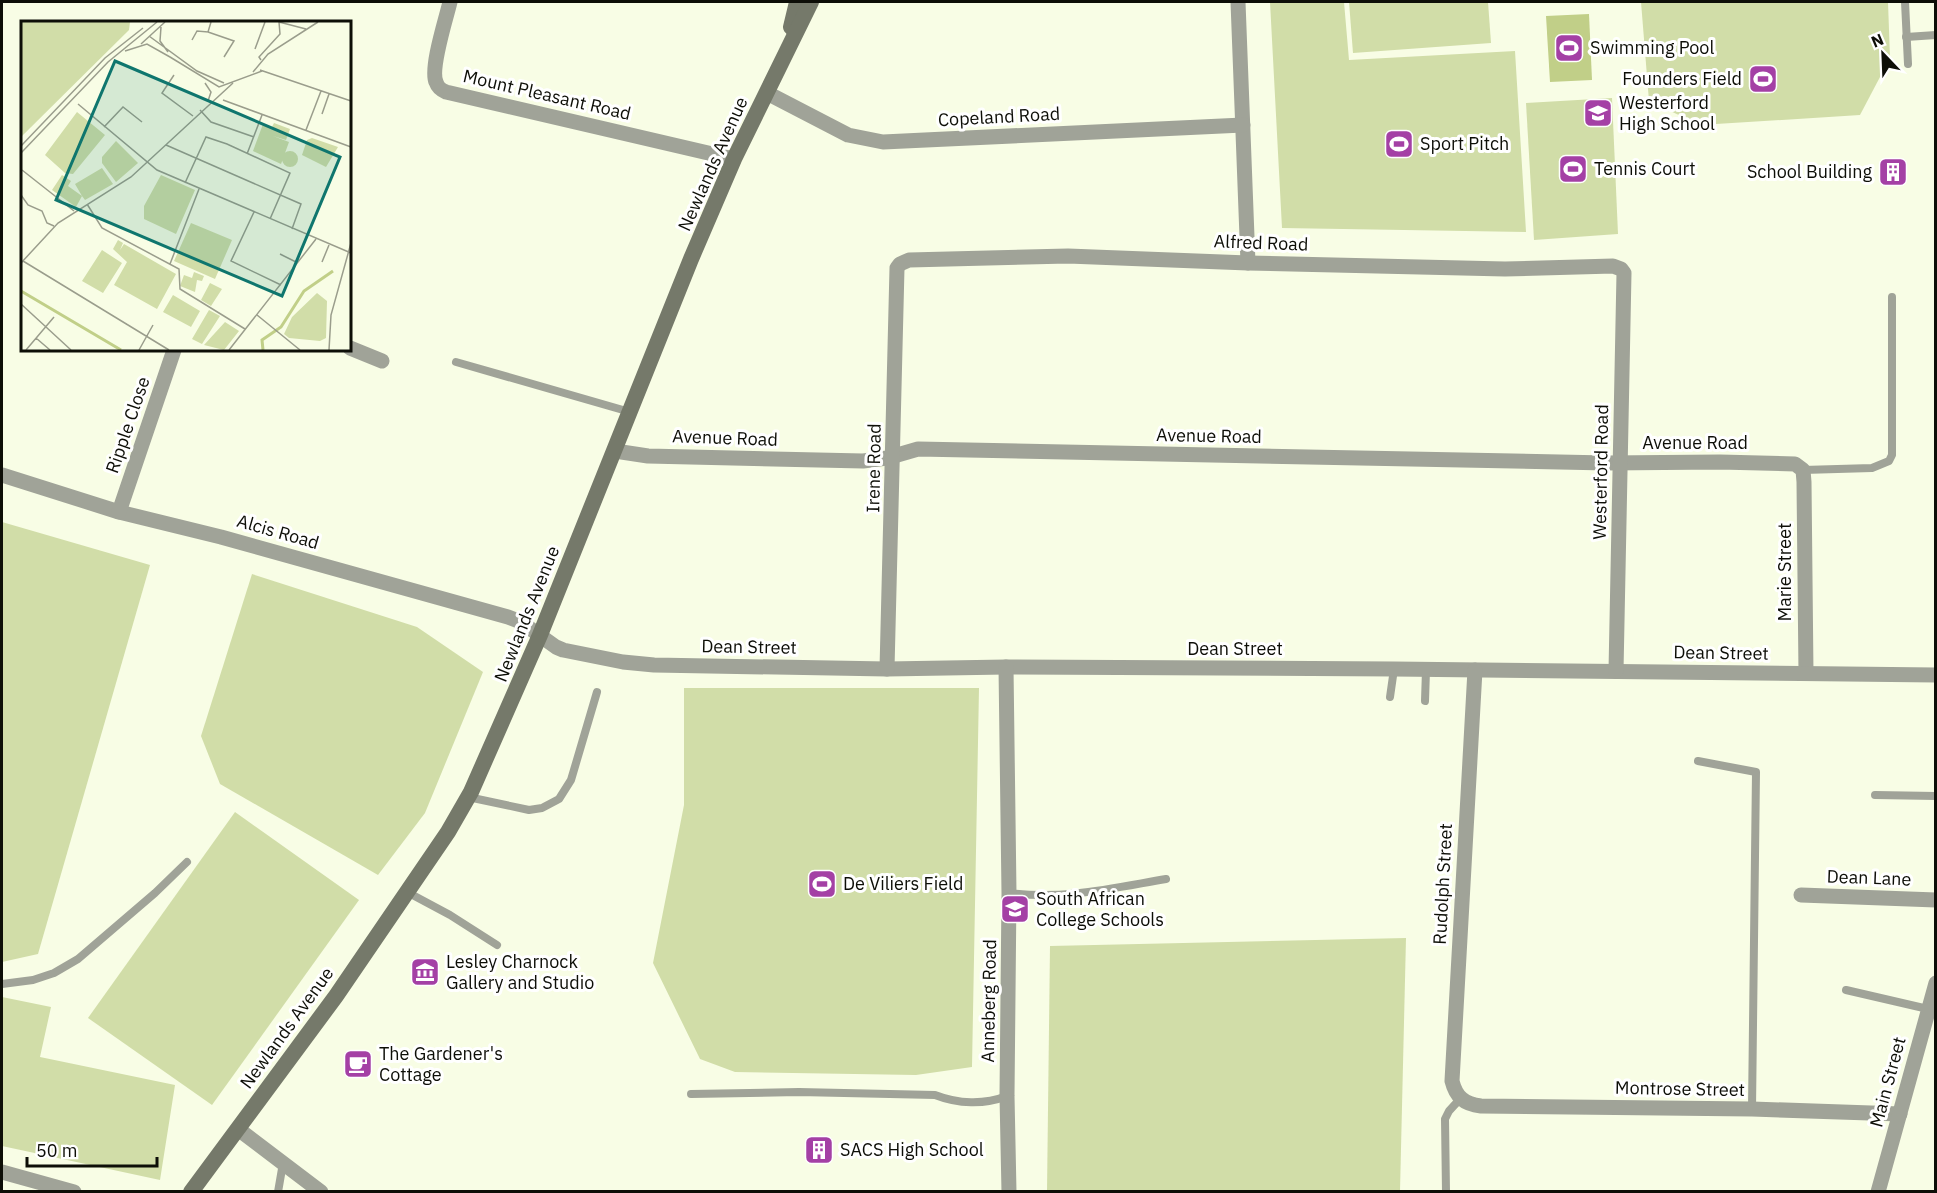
<svg xmlns="http://www.w3.org/2000/svg" width="1937" height="1193" font-family="'IBM Plex Sans',sans-serif">
  <style>
    .grass { fill: #d1dda8 }
    .water { fill: #c1cf88 }
    .lines { fill: none; stroke-linecap: round; stroke-linejoin: round }
    .service { stroke: #a0a398; stroke-width: 8 }
    .minor { stroke: #a0a398; stroke-width: 15 }
    .secondary { stroke: #75796a; stroke-width: 16 }
    .labels { text-anchor: middle; stroke-width: 6; stroke-linejoin: round; paint-order: stroke }
    .poi-label { font-size: 18px; fill: #0d0e07; stroke: #fff; text-anchor: start }
    .street-label { font-size: 18px; fill: #0d0e07; stroke: #fff }
    .inset-river { fill: none; stroke: #c1cf88; stroke-width: 3 }
    .inset-road { fill: none; stroke: #9a9d8c; stroke-width: 1.5 }
    .view { fill: #0f766e; fill-opacity: 0.15; stroke: #0f766e; stroke-width: 3 }
    .inset-edge { fill: none; stroke: #0d0e07; stroke-width: 3 }
  </style>
  <rect width="100%" height="100%" fill="#f8fde5"/>
  <g class="grass">
    <polygon points="1270,2 1344,2 1349,60 1515,51 1526,232 1282,228"/>
    <polygon points="1349,2 1488,2 1491,43 1353,53"/>
    <polygon points="1641,2 1888,2 1890,58 1860,115 1700,125 1649,101"/>
    <polygon points="1612,98 1618,234 1534,240 1526,103"/>
    <polygon points="2,522 150,565 38,954 2,962"/>
    <polygon points="252,574 417,627 483,672 425,813 378,875 220,784 201,736"/>
    <polygon points="684,688 979,688 972,1067 916,1075 735,1072 700,1059 653,963 684,805"/>
    <polygon points="235,812 359,900 212,1105 88,1018"/>
    <polygon points="1406,938 1400,1191 1047,1191 1050,946"/>
    <polygon points="2,997 51,1007 40,1057 175,1085 160,1180 2,1146"/>
  </g>
  <polygon class="water" points="1589,14 1592,80 1550,82 1546,16"/>
  <g class="lines">
    <g class="service">
      <polyline points="1905,2 1908,64"/>
      <polyline points="1906,37 1936,35"/>
      <polyline points="456,362 630,412"/>
      <polyline points="1803,470 1872,468 1889,461 1892,455 1892,297"/>
      <polyline points="1390,697 1394,669"/>
      <polyline points="1425,701 1426,670"/>
      <polyline points="1698,761 1756,772 1752,1109"/>
      <polyline points="1875,795 1936,796"/>
      <polyline points="468,797 529,810 542,808 559,799 571,780 597,692"/>
      <polyline points="407,892 450,915 497,945"/>
      <path d="M1009,893c55,7 104,-5 157,-14"/>
      <polyline points="2,984 33,980 54,973 78,959 155,893 187,862"/>
      <polyline points="1846,990 1928,1009"/>
      <path d="M691,1094l108,-2 136,3c23,9 49,10 72,1"/>
      <polyline points="278,1192 283,1163"/>
      <polyline points="1446,1192 1445,1119 1449,1111 1460,1099"/>
    </g>
    <g class="minor">
      <path d="M450,2c-4,17 -20,66 -14,80 2,6 5,8 10,10l288,67"/>
      <polyline points="1238,2 1248,263"/>
      <polyline points="767,93 848,135 883,142 1243,125"/>
      <polyline points="350,348 382,361"/>
      <polyline points="615,451 648,456 863,461 887,458 918,449 1607,463 1720,462 1795,464 1803,470 1804,482 1806,673"/>
      <polyline points="2,475 119,512 221,537 508,617 521,622 556,647 563,650 623,662 654,665 887,669 1006,667 1394,669 1936,675"/>
      <polyline points="119,512 174,350"/>
      <polyline points="1006,667 1009,893 1007,1096 1009,1192"/>
      <polyline points="887,669 897,268 900,264 909,260 1068,256 1248,263 1505,269 1613,266 1621,269 1624,273 1616,671"/>
      <path d="M1475,670l-23,411c4,16 12,23 29,25l271,3 148,5"/>
      <polyline points="1801,895 1936,900"/>
      <polyline points="238,1129 321,1192"/>
      <polyline points="2,1172 74,1192"/>
      <polyline points="1878,1192 1936,983"/>
    </g>
    <g class="secondary">
      <polyline points="791,27 797,2"/>
      <polyline points="191,1192 336,996 448,832 471,792 540,635 691,259 734,159 811,2"/>
    </g>
  </g>
  <defs>
    <g id="stadium-square" transform="scale(1.5)"><rect x="-9" y="-9" width="18" height="18" rx="4" fill="#a440a5" stroke="#fff"/><path d="M0-5a6.5 5 0 1 0 0 10a6.5 5 0 1 0 0-10ZM-3.5-1.8h7v3.6h-7Z" fill="#fff"/></g>
    <g id="school-square" transform="scale(1.5)"><rect x="-9" y="-9" width="18" height="18" rx="4" fill="#a440a5" stroke="#fff"/><path d="M0-5L7-2L0 1L-7-2ZM-4 1L0 2.5L4 1V4Q0 6-4 4Z" fill="#fff"/></g>
    <g id="building-square" transform="scale(1.5)"><rect x="-9" y="-9" width="18" height="18" rx="4" fill="#a440a5" stroke="#fff"/><path d="M-4-6H4V6H1V3H-1V6H-4ZM-2.5-4.3h1.7v1.8h-1.7ZM.8-4.3h1.7v1.8H.8ZM-2.5-1h1.7V.8h-1.7ZM.8-1h1.7V.8H.8Z" fill="#fff"/></g>
    <g id="museum-square" transform="scale(1.5)"><rect x="-9" y="-9" width="18" height="18" rx="4" fill="#a440a5" stroke="#fff"/><path d="M0-6L6-3V-2H-6V-3ZM-5-1h2V3h-2ZM-1-1h2V3h-2ZM3-1h2V3H3ZM-6 4H6V6H-6Z" fill="#fff"/></g>
    <g id="cafe-square" transform="scale(1.5)"><rect x="-9" y="-9" width="18" height="18" rx="4" fill="#a440a5" stroke="#fff"/><path d="M-5.5-4.5H6V0H3Q3 3.5 0 3.5H-2.5Q-5.5 3.5-5.5 0ZM3-3.2v2h1.7v-2ZM-6 4.5H4V6H-6Z" fill="#fff"/></g>
  </defs>
  <g fill-rule="evenodd">
    <use href="#stadium-square" x="1569" y="48"/>
    <use href="#stadium-square" x="1763" y="79"/>
    <use href="#school-square" x="1598" y="113"/>
    <use href="#stadium-square" x="1399" y="144"/>
    <use href="#stadium-square" x="1573" y="169"/>
    <use href="#building-square" x="1893" y="172"/>
    <use href="#stadium-square" x="822" y="884"/>
    <use href="#school-square" x="1015" y="909"/>
    <use href="#museum-square" x="425" y="972"/>
    <use href="#cafe-square" x="358" y="1064"/>
    <use href="#building-square" x="819" y="1150"/>
  </g>
  <g class="labels">
    <g class="poi-label">
      <text x="1590" y="54">Swimming Pool</text>
      <text x="1742" y="85" text-anchor="end">Founders Field</text>
      <text x="1619" y="109">Westerford<tspan x="1619" dy="21">High School</tspan></text>
      <text x="1420" y="150">Sport Pitch</text>
      <text x="1594" y="175">Tennis Court</text>
      <text x="1872" y="178" text-anchor="end">School Building</text>
      <text x="843" y="890">De Viliers Field</text>
      <text x="1036" y="905">South African<tspan x="1036" dy="21">College Schools</tspan></text>
      <text x="446" y="968">Lesley Charnock<tspan x="446" dy="21">Gallery and Studio</tspan></text>
      <text x="379" y="1060">The Gardener's<tspan x="379" dy="21">Cottage</tspan></text>
      <text x="840" y="1156">SACS High School</text>
    </g>
    <g class="street-label">
      <text transform="translate(547 95) rotate(13)" y="6">Mount Pleasant Road</text>
      <text transform="translate(999 117) rotate(-3)" y="6">Copeland Road</text>
      <text transform="translate(713 164) rotate(-66)" y="6">Newlands Avenue</text>
      <text transform="translate(1261 243) rotate(2)" y="6">Alfred Road</text>
      <text transform="translate(128 425) rotate(-71)" y="6">Ripple Close</text>
      <text transform="translate(1209 436) rotate(1)" y="6">Avenue Road</text>
      <text transform="translate(725 438) rotate(2)" y="6">Avenue Road</text>
      <text x="1695" y="449">Avenue Road</text>
      <text transform="translate(874 468) rotate(-89)" y="6">Irene Road</text>
      <text transform="translate(1601 472) rotate(-89)" y="6">Westerford Road</text>
      <text transform="translate(278 532) rotate(16)" y="6">Alcis Road</text>
      <text transform="translate(1785 572) rotate(-90)" y="6">Marie Street</text>
      <text transform="translate(527 614) rotate(-68)" y="6">Newlands Avenue</text>
      <text transform="translate(749 647) rotate(1)" y="6">Dean Street</text>
      <text x="1235" y="655">Dean Street</text>
      <text transform="translate(1721 653) rotate(1)" y="6">Dean Street</text>
      <text transform="translate(1869 878) rotate(2)" y="6">Dean Lane</text>
      <text transform="translate(1443 884) rotate(-87)" y="6">Rudolph Street</text>
      <text transform="translate(989 1001) rotate(-89)" y="6">Anneberg Road</text>
      <text transform="translate(287 1028) rotate(-54)" y="6">Newlands Avenue</text>
      <text transform="translate(1888 1082) rotate(-75)" y="6">Main Street</text>
      <text transform="translate(1680 1089) rotate(1)" y="6">Montrose Street</text>
    </g>
  </g>
  <g transform="translate(21 21)">
    <rect width="330" height="330" fill="#f8fde5"/>
    <path d="M56,91l28,23 -32,39 -8,-1 -20,-18zM253,102l16,6 -4,11 -13,-4 16,6 -8,22 -28,-13 10,-27 9,3zM291,117l26,9 -12,20 -24,-12 5,-15zM95,120l22,22 -22,19 -14,-19v-6zM261 138a8 8 0 1 1 16 0a8 8 0 1 1-16 0ZM81,147l11,16 -28,16 -3,-4 -6,11 -24,-17 10,-15 9,6 -3,5 14,10 -7,-12zM140,154l34,15 -19,44 -32,-15v-13zM170,202l41,17 -17,39 -41,-18zM97,219l5,3 -3,7 4,-6 52,30 -19,35 -43,-24 13,-23 -14,-13zM81,229l20,13 -19,30 -21,-12zM173,251l10,4 -2,5 -5,-1 -2,12 -15,-6 4,-11 8,3zM189,262l12,6 -11,17 -10,-6zM296,272l10,8 -1,37 -6,3 -31,-3 -5,-4 8,-17zM152,274l27,16 -9,16 -28,-15zM188,289l11,6 -18,28 -10,-5zM204,301l14,9 -15,19 -20,-5z" fill="#d1dda8"/>
    <path d="M0,1h109l-1,8 -108,107z" fill="#d1dda8"/>
    <path class="inset-river" d="M0,270l100,59M242,329l-1,-10 19,-13 23,-36 29,-20"/>
    <path class="inset-road" d="M258,1l27,7M140,6l-1,14 8,11M187,11l26,9 -10,16M128,15l48,35 27,12M171,19l5,-9 11,1 3,-10M120,23l24,-22M234,28l10,-27M104,30l22,-7 23,13M149,36l49,30 43,-16M240,39l-2,-3 21,-23 -1,-12M239,49l91,31M232,51l15,-18 50,-32M153,54l-12,18 31,23M184,62l6,9 -3,9M202,79l128,47M57,83l79,66 194,83M179,89l11,12 43,15M301,93l7,-20M83,106l19,-20 19,15M285,109l15,-39M145,124l135,59 -9,25M0,125l84,-88 38,-30M0,132l87,-91 49,-40M226,133l15,-39M1,149l52,41M164,162l21,-46 21,7 63,29 -20,46M0,174l7,10 14,6 5,12 7,3M66,183l15,24 77,41 1,20 65,40M233,191l-23,49 50,24M259,233l18,9M2,240l146,89M301,241l7,-17M0,242l37,-40 73,-46 102,-94M149,243l29,-75M0,283l50,46M236,294l43,35M15,317l14,12M5,329l28,-33M118,329l14,-25M208,329l87,-111M308,329l2,-35 20,-72"/>
    <path class="view" d="M94,40l225,96 -58,139 -226,-96z"/>
    <rect width="330" height="330" class="inset-edge"/>
  </g>
  <rect width="1937" height="1193" fill="none" stroke="#0d0e07" stroke-width="6"/>
  <g transform="translate(1883 54) rotate(337)" stroke="#ffffff" stroke-width="4.5" paint-order="stroke">
  <path d="M0-4.5L10 22L0 15L-10 22Z" fill="#0d0e07"/>
  <text y="-9" font-size="16" font-weight="bold" text-anchor="middle" fill="#0d0e07">N</text>
  </g>
  <path d="M27 1157v9h130v-9" fill="none" stroke="#0d0e07" stroke-width="3"/>
  <text x="36" y="1157" font-size="18" fill="#0d0e07" stroke="#ffffff" stroke-width="4.5" paint-order="stroke">50 m</text>
</svg>
